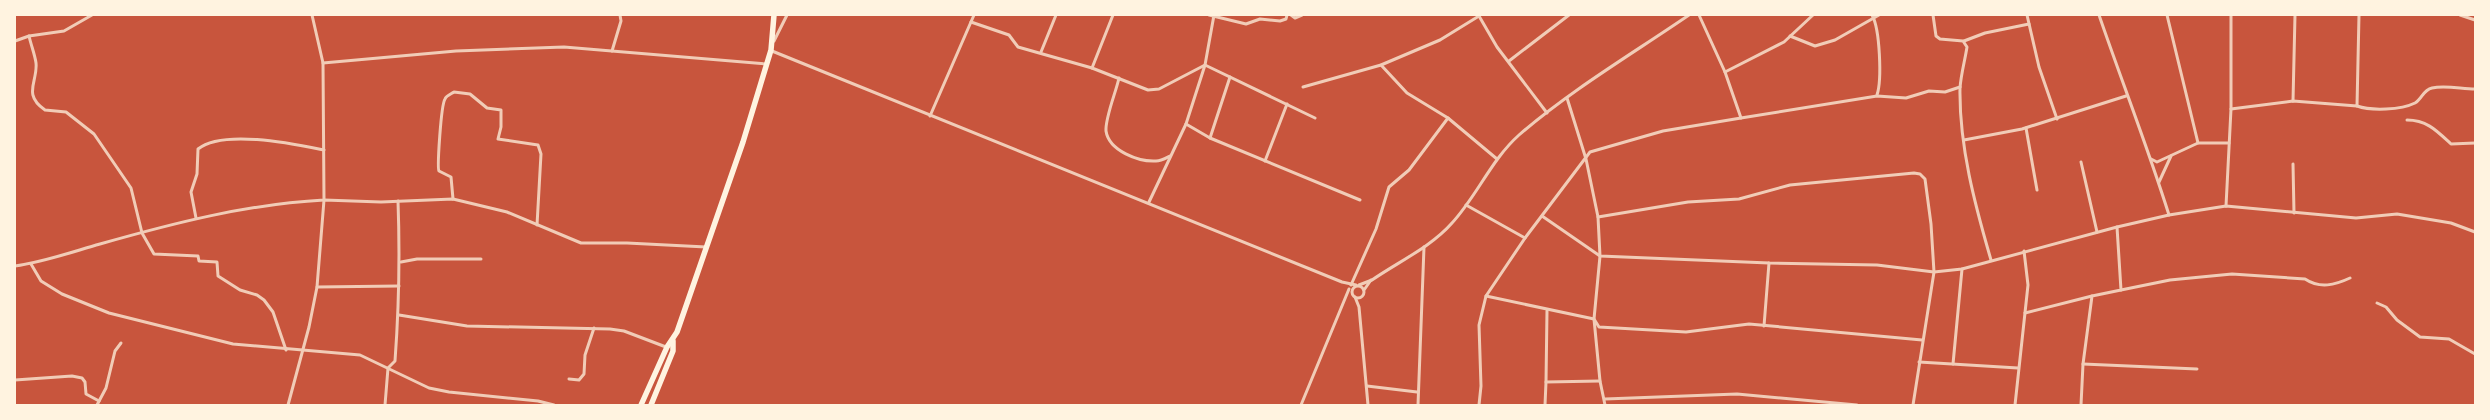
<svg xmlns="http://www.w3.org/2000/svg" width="2490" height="420" font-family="Signika,sans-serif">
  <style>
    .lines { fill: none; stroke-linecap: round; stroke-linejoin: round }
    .minor { stroke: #f1ccb7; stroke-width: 3 }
    .trunk { stroke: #fff3e0; stroke-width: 5.5 }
  </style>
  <rect width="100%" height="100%" fill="#c8553d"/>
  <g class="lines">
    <g class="minor">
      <polyline points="1209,15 1246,24 1260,19 1280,21 1286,19 1287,15"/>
      <polyline points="1291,15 1295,18 1302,15"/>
      <polyline points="1699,15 1725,72 1741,118"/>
      <path d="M1872,15c8,14 10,65 5,80"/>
      <path d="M1933,15l3,21 4,3 23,2 4,6c-2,13 -6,27 -7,41 -1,58 15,117 31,172"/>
      <polyline points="2027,15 2039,67 2057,119"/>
      <polyline points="2167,15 2198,143 2229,143"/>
      <polyline points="2460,15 2475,20"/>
      <polyline points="1479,16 1497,47 1547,113"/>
      <polyline points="971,22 1009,35 1018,47 1092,68 1148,90 1159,89 1205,65 1315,118"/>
      <path d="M29,36c2,9 6,19 7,27 2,19 -14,31 9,47l21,2 28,22 37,54 11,45 12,21 44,2 1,5 18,1 1,14 22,14 17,5 7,5 9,12 13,38"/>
      <polyline points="1790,36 1815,46 1835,40 1879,15"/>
      <polyline points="15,41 29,36 64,31 92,15"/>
      <polyline points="774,41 787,15"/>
      <polyline points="1964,41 1985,33 2029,24"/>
      <polyline points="612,51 621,21 620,15"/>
      <polyline points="772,51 1342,282 1356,285"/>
      <polyline points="1041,52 1056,15"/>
      <polyline points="1509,61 1569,15"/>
      <polyline points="323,63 456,51 564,47 766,64"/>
      <polyline points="1381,65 1407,93 1448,118 1497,159"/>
      <polyline points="1092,68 1113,15"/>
      <polyline points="1725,72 1784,42 1813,15"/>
      <path d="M1119,78c-3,14 -14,40 -13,53 3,20 33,31 50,30 5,0 10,-3 14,-5"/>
      <polyline points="1303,87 1381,65 1440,40 1479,16"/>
      <polyline points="1567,98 1586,159 1598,217 1600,256 1594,319 1600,381 1605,405"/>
      <polyline points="2293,101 2295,15"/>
      <path d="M2357,106c14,5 44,4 58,-3 7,-4 8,-13 17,-15 13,-3 30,1 43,1"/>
      <polyline points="2231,109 2293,101 2357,106 2359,15"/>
      <polyline points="930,116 974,15"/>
      <path d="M2407,120c20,0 30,11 44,24l24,-1"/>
      <polyline points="1186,124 1210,138 1360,200"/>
      <polyline points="2026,128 2037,190"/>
      <polyline points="1210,138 1230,77"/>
      <polyline points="1964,140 2022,129 2126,96"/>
      <polyline points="2151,159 2157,162 2198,143"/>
      <polyline points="1265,161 1287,104"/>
      <polyline points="2081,162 2097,232"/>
      <polyline points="2293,164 2294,213"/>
      <polyline points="2159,182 2171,156"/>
      <path d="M453,199l-2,-22 -12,-6c-2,-3 2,-66 6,-72 1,-3 6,-5 9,-7l16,2 17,14 14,2v17l-3,12 40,6 3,9 -4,71"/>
      <polyline points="1149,202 1186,124 1205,65 1214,15"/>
      <polyline points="1466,205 1525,238"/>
      <polyline points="2226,206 2231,109 2231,15"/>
      <polyline points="2169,215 2226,206 2356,218 2397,214 2451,223 2475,232"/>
      <polyline points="1542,216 1600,256 1769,263 1877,265 1934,272 1962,269 2117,227"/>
      <polyline points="1598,217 1688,202 1739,199 1790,185 1914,173 1920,174 1925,179 1931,224 1934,272 1913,405"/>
      <path d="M196,218l-5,-26 6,-18 1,-25c25,-20 96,-5 126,1"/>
      <polyline points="401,262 417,259 481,259"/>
      <polyline points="31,264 41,281 62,294 109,313 233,344 360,355 429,388 449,392 538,401 554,405"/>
      <path d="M15,266c29,-4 57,-14 85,-22 74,-21 148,-40 224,-44l-1,-137 -11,-48"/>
      <polyline points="1351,285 1376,229 1389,187 1409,170 1448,118"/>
      <path d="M1359,285l13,-5c26,-18 59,-33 80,-57 25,-27 39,-63 67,-88 52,-45 113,-81 170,-120"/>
      <circle cx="1358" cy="292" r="6"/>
      <polyline points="317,287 399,286"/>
      <polyline points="1364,290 1371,280"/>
      <path d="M2121,290l49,-10 62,-6 73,5c15,10 30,6 45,-1"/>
      <polyline points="1486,296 1594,319 1599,327 1686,332 1749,324 1922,340"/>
      <polyline points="1355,297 1359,307 1368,405"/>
      <polyline points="2377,303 2386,307 2397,320 2420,337 2449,339 2475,354"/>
      <polyline points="2025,313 2092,296"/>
      <polyline points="399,315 467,326 610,329 624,331 666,347"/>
      <polyline points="1764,326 1769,263"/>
      <polyline points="1919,362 2018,368"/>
      <polyline points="1953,364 1962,269"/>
      <polyline points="2083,364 2197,369"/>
      <polyline points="569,379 579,380 584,374 585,355 594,328"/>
      <polyline points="15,380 72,376 82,378 85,382 86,394 99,401"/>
      <polyline points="1546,382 1547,311"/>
      <polyline points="1367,386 1417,392"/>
      <polyline points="1605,399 1737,394 1857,405"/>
      <polyline points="97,405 106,388 115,351 121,343"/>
      <polyline points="288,405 309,327 317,287 324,200 381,202 453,199 507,212 581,243 627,243 706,247"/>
      <path d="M385,405l3,-37 7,-7c4,-54 5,-106 3,-160"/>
      <polyline points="1301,405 1349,289"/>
      <polyline points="1418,405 1424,247"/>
      <polyline points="1479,405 1481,386 1479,325 1486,296 1525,238 1590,152 1663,131 1741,118 1877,96 1906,98 1929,91 1945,92 1960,87"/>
      <polyline points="1545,405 1546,382 1600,381"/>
      <polyline points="2015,405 2028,285 2024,251"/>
      <path d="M2081,405l2,-41 9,-68 29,-6 -4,-63 52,-12c-21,-67 -47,-133 -70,-200"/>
    </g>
    <g class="trunk">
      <polyline points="641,405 667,347 677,332 743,142 771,50 774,15"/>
      <polyline points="651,405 673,351 673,341"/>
    </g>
  </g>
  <rect width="2490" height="420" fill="none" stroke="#fff3e0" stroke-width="32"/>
</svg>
